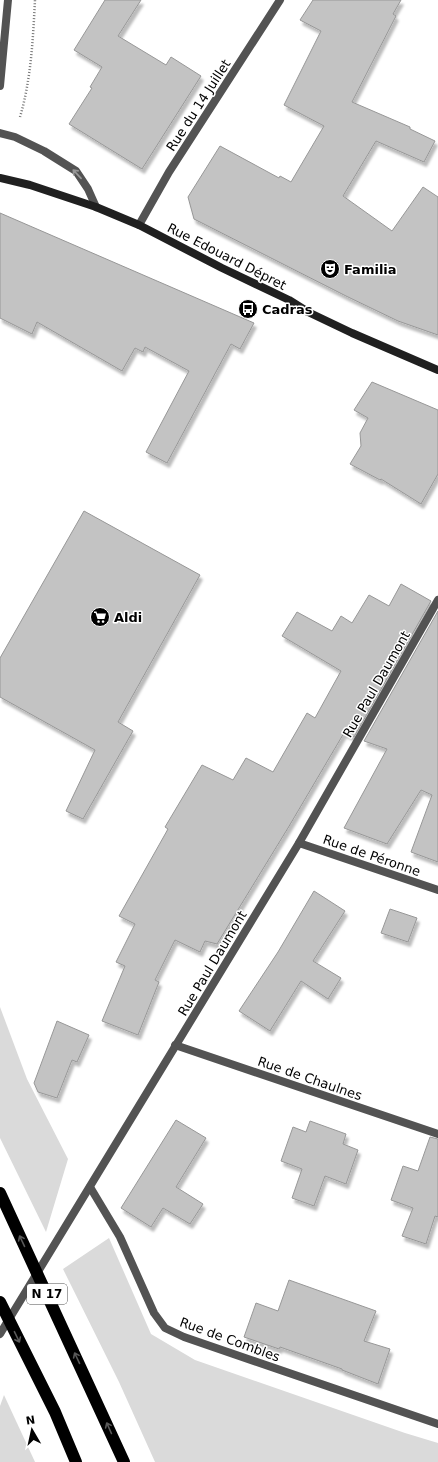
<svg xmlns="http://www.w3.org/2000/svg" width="438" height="1462" font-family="'DejaVu Sans',sans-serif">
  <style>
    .green { fill: #dadada }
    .building { fill: #c3c3c3; stroke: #979797; filter: url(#shadow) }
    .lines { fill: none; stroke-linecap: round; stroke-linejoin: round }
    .path { stroke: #757575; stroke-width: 2.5; stroke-dasharray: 1 2; stroke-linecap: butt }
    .lane { stroke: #535353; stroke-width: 8 }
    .street { stroke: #535353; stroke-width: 8 }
    .secondary { stroke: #202020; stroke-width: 8 }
    .highway { stroke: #000; stroke-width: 12 }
    .oneway { stroke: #989898 }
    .oneway2 { stroke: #595959 }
    .labels { text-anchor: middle; stroke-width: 3; stroke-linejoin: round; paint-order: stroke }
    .shield { fill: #fff; stroke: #4c4c4c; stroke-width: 1 }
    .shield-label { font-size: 12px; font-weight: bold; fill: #000 }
    .street-label { font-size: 13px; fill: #000; stroke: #fff }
    .poi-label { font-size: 13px; font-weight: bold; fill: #000; stroke: #fff; text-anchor: start }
  </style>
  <defs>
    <filter id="shadow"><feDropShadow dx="2.5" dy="4.5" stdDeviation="1" flood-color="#0004"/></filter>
  </defs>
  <rect width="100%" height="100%" fill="#fff"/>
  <g class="green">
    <polygon points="0,1007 27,1079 68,1159 46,1232 0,1138"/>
    <polygon points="109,1238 151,1334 195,1360 405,1433 438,1443 438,1462 155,1462 119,1382 63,1269"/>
    <polygon points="4,1395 35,1462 0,1462 0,1406"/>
  </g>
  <g class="building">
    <polygon points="105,0 141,0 118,36 166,65 171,57 201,76 142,169 69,124 92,88 90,87 102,67 74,50"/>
    <polygon points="313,0 401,0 393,14 396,16 352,102 410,127 410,129 435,141 424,162 376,141 343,196 392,231 423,187 438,197 438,335 398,321 346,296 194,219 188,197 220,146 279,178 280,176 291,182 324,126 284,105 321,31 300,20"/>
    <polygon points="0,213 254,323 240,349 231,344 167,463 146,452 189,371 145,347 143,352 135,348 122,371 37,322 32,334 0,318"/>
    <polygon points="372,382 438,410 438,474 421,504 381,479 380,480 350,464 361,446 360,433 368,418 354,410"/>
    <polygon points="84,511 200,575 118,722 133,731 83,819 66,811 95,750 0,697 0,658"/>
    <polygon points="401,584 431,601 354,737 344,733 288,828 217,944 205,941 200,952 175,940 155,980 159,982 138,1035 102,1021 125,966 116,962 135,924 119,916 168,829 165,827 202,765 233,780 246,758 273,772 307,713 315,718 341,671 282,636 297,612 332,631 341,616 352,623 369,595 389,606"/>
    <polygon points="438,611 438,862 411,852 432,795 421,790 387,844 344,828 387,749 364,741"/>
    <polygon points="314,891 345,911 313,961 341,978 328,999 301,981 270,1031 239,1011 278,952"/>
    <polygon points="390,909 417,918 408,942 381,933"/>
    <polygon points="57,1021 89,1035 77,1062 72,1060 57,1098 38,1092 34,1083"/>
    <polygon points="176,1120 206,1138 176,1187 203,1204 190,1224 163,1208 151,1227 121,1208"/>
    <polygon points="310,1121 346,1134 343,1144 358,1150 346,1184 325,1176 314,1206 292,1198 302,1169 281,1161 293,1127 306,1132"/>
    <polygon points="430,1137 438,1139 438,1217 435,1216 426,1244 402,1236 413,1208 391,1200 403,1166 418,1171"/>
    <polygon points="289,1280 376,1311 364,1341 390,1349 378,1384 342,1370 342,1369 280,1347 279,1349 244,1337 256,1303 278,1311"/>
  </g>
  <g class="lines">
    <path class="path" d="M20,117c11,-37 13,-78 15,-117"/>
    <polyline class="lane" points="0,133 15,137 44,151 76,171 88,189 96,207"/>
    <g class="street">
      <polyline points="0,86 8,0"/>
      <polyline points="139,225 169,172 280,0"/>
      <polyline points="299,843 438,890"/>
      <polyline points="175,1045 438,1134"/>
      <polyline points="90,1187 120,1237 154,1313 165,1328 184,1337 438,1424"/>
      <polyline points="0,1334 299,843 438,600"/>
    </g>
    <polyline class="secondary" points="0,178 30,185 96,207 139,225 222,268 289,300 308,312 352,333 438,370"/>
    <g class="highway">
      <polyline points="0,1193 124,1462"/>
      <polyline points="0,1302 55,1412 76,1462"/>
    </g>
  </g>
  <defs><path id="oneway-shaft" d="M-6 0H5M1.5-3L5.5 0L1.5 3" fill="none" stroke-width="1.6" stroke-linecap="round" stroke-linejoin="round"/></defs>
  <use class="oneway" href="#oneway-shaft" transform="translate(77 174) rotate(-133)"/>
  <g class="oneway2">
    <use href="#oneway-shaft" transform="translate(22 1241) rotate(-115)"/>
    <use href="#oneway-shaft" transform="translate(17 1337) rotate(64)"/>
    <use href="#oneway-shaft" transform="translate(77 1358) rotate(-115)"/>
    <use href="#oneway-shaft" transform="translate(109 1428) rotate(-114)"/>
  </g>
  <defs>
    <g id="theatre-disc" transform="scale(1)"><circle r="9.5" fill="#000" stroke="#fff"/><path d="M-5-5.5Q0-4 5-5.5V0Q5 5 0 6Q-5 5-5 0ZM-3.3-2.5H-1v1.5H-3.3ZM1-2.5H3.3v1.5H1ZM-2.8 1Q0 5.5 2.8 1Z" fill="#fff"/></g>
    <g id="bus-disc" transform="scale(1)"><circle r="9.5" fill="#000" stroke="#fff"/><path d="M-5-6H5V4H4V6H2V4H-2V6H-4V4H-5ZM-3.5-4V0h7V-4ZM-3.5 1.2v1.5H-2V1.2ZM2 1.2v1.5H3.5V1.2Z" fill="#fff"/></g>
    <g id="supermarket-disc" transform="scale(1)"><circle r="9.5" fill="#000" stroke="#fff"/><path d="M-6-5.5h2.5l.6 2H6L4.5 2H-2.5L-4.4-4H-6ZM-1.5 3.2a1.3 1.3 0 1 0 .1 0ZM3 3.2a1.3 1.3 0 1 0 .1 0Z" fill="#fff"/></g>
  </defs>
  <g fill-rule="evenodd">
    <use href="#theatre-disc" x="330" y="269"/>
    <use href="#bus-disc" x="248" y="309"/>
    <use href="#supermarket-disc" x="100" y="617"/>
  </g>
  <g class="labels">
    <rect class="shield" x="27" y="1284" width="40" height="20" rx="3"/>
    <g class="shield-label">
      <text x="47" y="1298">N 17</text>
    </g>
    <g class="street-label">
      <text transform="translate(198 105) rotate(-57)" y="5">Rue du 14 Juillet</text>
      <text transform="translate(227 256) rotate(27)" y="5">Rue Edouard Dépret</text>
      <text transform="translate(376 684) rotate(-60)" y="5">Rue Paul Daumont</text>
      <text transform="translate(372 855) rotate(19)" y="5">Rue de Péronne</text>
      <text transform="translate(212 963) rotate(-59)" y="5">Rue Paul Daumont</text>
      <text transform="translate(310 1078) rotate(19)" y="5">Rue de Chaulnes</text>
      <text transform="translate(230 1339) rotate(20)" y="5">Rue de Combles</text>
    </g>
    <g class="poi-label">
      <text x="344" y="274">Familia</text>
      <text x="262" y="314">Cadras</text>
      <text x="114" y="622">Aldi</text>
    </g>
  </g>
  <g transform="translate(32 1430) rotate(351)" stroke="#ffffff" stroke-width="3" paint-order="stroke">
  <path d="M0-3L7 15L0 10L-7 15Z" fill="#000000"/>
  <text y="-6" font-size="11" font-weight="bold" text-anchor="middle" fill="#000000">N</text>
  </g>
</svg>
